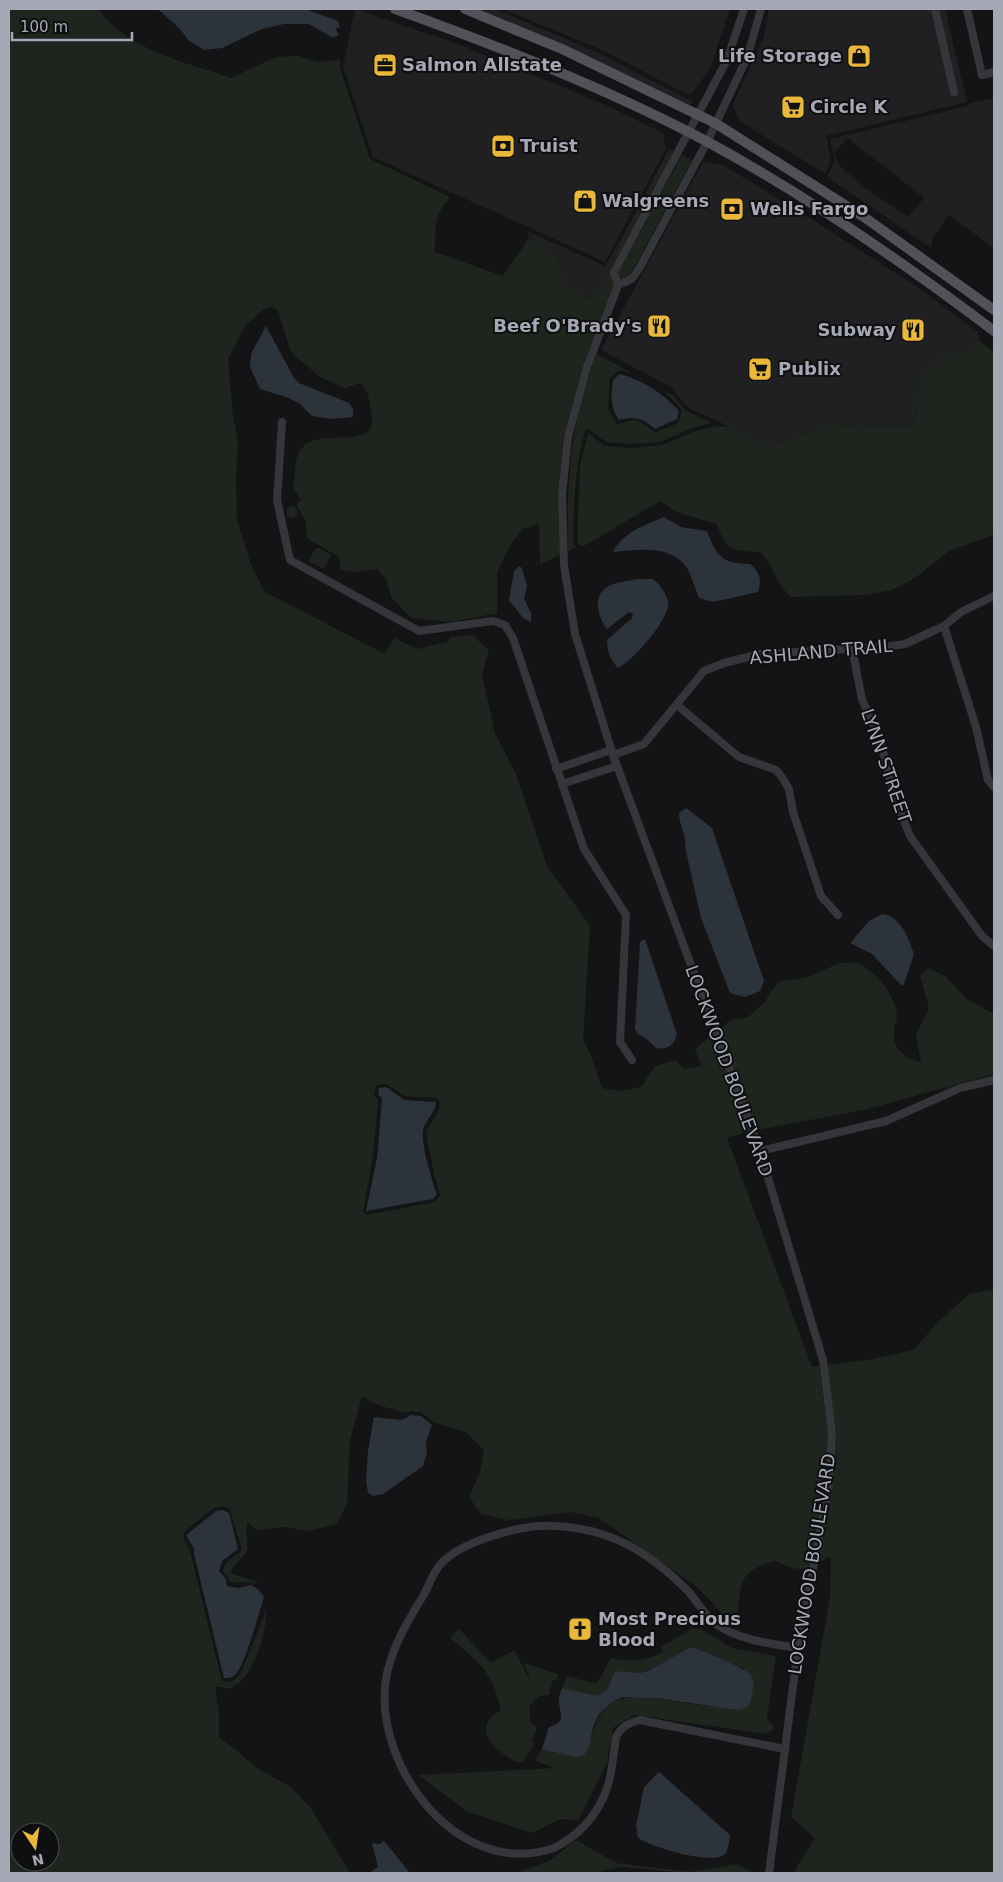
<svg xmlns="http://www.w3.org/2000/svg" width="1003" height="1882" font-family="'DejaVu Sans',sans-serif">
  <style>
    .built { fill: #202022; fill-rule: evenodd }
    .green { fill: #1e251f; fill-rule: evenodd }
    .water { fill: #2c333a }
    .lines { fill: none; stroke-linecap: round; stroke-linejoin: round }
    .minor { stroke: #35353a; stroke-width: 8 }
    .major { stroke: #515259; stroke-width: 10 }
    .labels { text-anchor: middle; stroke-width: 4; stroke-linejoin: round; paint-order: stroke }
    .poi-label { font-size: 18px; font-weight: bold; fill: #a6a9b5; stroke: #0f0f10; text-anchor: start }
    .street-label { font-size: 18px; fill: #a6a9b5; stroke: #0f0f10 }
  </style>
  <rect width="100%" height="100%" fill="#141315"/>
  <g class="built">
    <polygon points="355,9 458,44 606,105 663,133 666,149 605,262 373,157 343,66"/>
    <polygon points="477,9 495,9 601,54 689,100 693,99 690,105 555,41"/>
    <polygon points="503,9 730,9 710,69 690,96 602,50"/>
    <polygon points="769,9 945,9 967,102 826,136 831,160 826,174 739,121 733,104 764,37"/>
    <path d="M994,98v150l-45,-33 -17,24 -1,9 -104,-71 8,-17 -5,-21 138,-33 3,-3zM848,138l76,60 -16,19 -42,-28 -27,-24 -5,-13z"/>
    <polygon points="703,162 721,164 810,218 922,290 978,332 979,341 963,357 920,379 915,428 828,425 773,446 759,444 730,427 687,407 671,387 601,350"/>
    <polygon points="629,225 593,301 564,284 558,257 529,238 527,231 605,266"/>
  </g>
  <g class="green">
    <path d="M9,9h89c29,41 88,53 133,69l45,-21 23,-1 18,6 23,-2v8l30,91 74,35 6,4c-16,15 -15,34 -15,54l68,24 26,-38 29,19 6,27 29,17 36,-76 40,-76 5,2 -64,119 4,15 -32,84 -19,70 -5,55 2,61 -20,9 -1,-40 -15,4 -13,16 -14,28v41l-44,9 -42,-4 -20,-21 -5,-18 -9,-10 -24,3 -12,-2 -2,-13 -32,-19 -1,-15 -10,-19 5,-4 -8,-12c4,-15 -1,-33 12,-43 19,-17 76,8 66,-34 -2,-11 -2,-20 -11,-28l-15,5 -25,-11 -24,-20 -6,-7 -12,-40 -7,-3 -7,2 -19,17 -17,33 5,57 5,25 -2,35 1,44 14,45 14,27 118,61h2l10,-15 22,11 30,-7 3,-5 22,-2 17,15 -7,24 13,59 21,41 31,92 43,60 -7,114 7,13 12,35 15,3 24,-4 14,-21 21,-6 8,9 17,-3 -6,-17 17,-14 36,97 -21,6 85,229 7,-1 9,67 -3,50 -16,84c-10,5 -24,-1 -33,-6 -46,11 -31,29 -42,65l-38,-40 -97,-68 -29,-6 -62,8 -27,-6 -12,-17 11,-25 4,-22 -17,-17 -34,-11 -12,-10 -11,-1 -5,2 -27,-8 -16,-9 -12,44 -3,63 -10,21 -30,7 -22,-4 -29,3 -9,-8c-1,8 2,27 -2,32 -6,8 -12,8 -14,19l25,9 2,3c-9,-5 -18,-1 -28,-3l-7,-11 2,-7 17,-14 -12,-40 -6,-4 -10,2 -30,24 -1,5 7,14 32,130 8,1 6,-3 6,-9 22,-54 2,-10c2,21 -8,53 -21,71 -4,5 -11,8 -15,12l-15,-3 4,27v24l41,33 31,17 19,20 40,66h-341zM386,1084l19,12 31,2 4,4 -1,8 -13,22 8,42 6,22 -5,6 -69,13 -3,-3 10,-55 5,-57 -4,-6 3,-9zM20,1832h30v30h-30z"/>
    <polygon points="682,155 692,160 635,266 629,276 621,279 618,273"/>
    <path d="M979,341l15,11v183l-45,16 -34,27 -23,12 -28,5 -73,2c-14,-12 -18,-32 -31,-45 -28,-2 -33,1 -43,-28l-41,-12 -16,-11 -74,44 -6,1 -3,-4 3,-77 8,-32 17,13 25,2 32,-3 31,-13 23,-6 15,1 28,17 14,2 55,-21 87,3 5,-49 26,-23 17,1z"/>
    <path d="M598,350l-1,4 36,20 -13,-4 -10,8 -2,31 9,15 17,-4 7,2 14,11 23,-10 4,-13 -18,-19 10,5 11,14 27,13 -20,5 -31,14 -31,2 -24,-2 -17,-13 -4,2c-10,37 -11,72 -12,111l3,5 -8,4c-2,-73 3,-131 30,-201z"/>
    <circle cx="292" cy="512" r="5.5"/>
    <polygon points="319,548 331,555 323,569 309,561 315,549"/>
    <path d="M840,963c5,0 11,-1 16,0 19,6 40,33 41,53 0,5 -3,10 -3,15 -2,17 11,28 27,31l-5,-27 13,-27 -9,-32 9,-8 16,8 23,24 26,14v60l-130,36 -108,20 -37,-100 12,-10 17,-3 16,-14 10,-16 7,-6 24,-3z"/>
    <polygon points="994,1289 994,1873 795,1873 796,1868 815,1838 791,1817 830,1598 831,1557 818,1562 833,1486 836,1433 827,1365 873,1359 914,1350 935,1325 969,1294"/>
    <path d="M693,1628l8,1 31,19 44,8 -9,62 7,10 -8,6 -131,-19 -22,13 -6,35 -29,57 -18,-1 -28,14 -64,-21 -50,-37 137,-7 -17,-6 -3,-3 7,-10 20,5 27,-7c12,-63 46,-52 96,-44 18,3 37,3 53,7l6,-41 -51,-22 -4,1 -41,23 -8,2 -25,-2 -8,19 -9,6 -36,-8 5,-12 25,7h5l14,-25c20,4 34,3 52,-6l-2,-5z"/>
    <path d="M459,1629l32,34 23,-13 19,35 -9,-22 34,11 -2,7 -3,-1 -4,15 -10,1 -10,11 2,16 6,4 -5,14 3,1 -11,19 -8,1c-22,-12 -47,-34 -15,-52 -9,-39 -21,-47 -51,-72z"/>
    <polygon points="576,1840 616,1863 689,1872 738,1864 752,1873 690,1873 621,1867 593,1873 516,1873 549,1861"/>
  </g>
  <g class="water">
    <polygon points="158,9 305,9 338,21 340,28 335,28 339,35 333,38 309,24 284,24 262,29 222,48 204,50 188,40 180,29"/>
    <polygon points="266,326 294,378 299,383 349,403 353,409 353,417 331,419 312,416 299,403 286,397 260,389 250,367 251,354"/>
    <path d="M620,374c25,7 42,19 59,37l-2,8 -22,10c-14,-11 -19,-13 -36,-9 -9,-13 -8,-24 -6,-40z"/>
    <path d="M664,517l17,10 26,4c9,25 16,33 43,33 10,8 12,16 8,28l-45,10 -14,-4c-4,-10 -7,-21 -12,-30 -16,-24 -50,-18 -74,-16 10,-20 32,-27 51,-35z"/>
    <polygon points="519,566 522,568 527,586 524,599 531,613 531,622 523,618 509,600 514,571"/>
    <path d="M637,579h16c7,6 13,13 15,23 3,16 -36,60 -50,66 -8,-9 -11,-17 -11,-28l25,-22 1,-4 -4,-2 -22,17c-9,-12 -15,-32 0,-42 7,-5 22,-6 30,-8z"/>
    <path d="M686,808l26,20 52,153 -4,10 -15,6 -15,-4 -29,-75 -16,-71c2,-13 -6,-21 -6,-34z"/>
    <path d="M882,914c18,1 27,25 32,40l-10,30 -2,2 -30,-32 -22,-11 19,-22z"/>
    <path d="M645,939l32,95c-3,11 -9,16 -21,14l-9,-9 -9,-5 -3,-5 5,-87z"/>
    <path d="M386,1087l18,13 32,2c0,11 -12,19 -13,29 -2,14 9,50 14,63l-4,5 -67,12 11,-53 5,-59 -4,-5 1,-6z"/>
    <polygon points="411,1415 421,1416 432,1425 426,1442 427,1452 423,1466 383,1494 373,1496 368,1493 366,1480 368,1451 374,1417 402,1420"/>
    <path d="M223,1510l6,3 9,36 -16,12 -3,10 7,8 1,7 11,2 13,-3 7,4 6,8c-5,15 -19,69 -29,78 -3,3 -7,3 -11,3l-30,-124v-5l-8,-14 30,-24z"/>
    <path d="M693,1647c10,4 54,22 58,28 4,5 2,14 1,19 -1,10 -4,14 -14,16l-82,-12 -34,-1 -11,6 -12,11 -6,13 -4,20 -5,8 -10,2 -32,-8 7,-22c19,-5 10,-14 10,-26 -1,-4 2,-9 3,-13l36,8 9,-6 8,-19 25,2 8,-2 41,-23z"/>
    <path d="M659,1772l71,63c-1,6 -1,14 -5,19 -13,12 -73,-7 -87,-16l-2,-12 8,-39z"/>
    <polygon points="384,1841 410,1873 369,1873 378,1867 372,1843 380,1844"/>
  </g>
  <g class="lines">
    <g class="minor">
      <polyline points="744,9 727,60 614,272 618,285 586,370 568,437 562,494 564,565 575,634 613,755 760,1151 823,1360 832,1433 829,1484 798,1648 769,1873"/>
      <polyline points="935,9 954,92"/>
      <polyline points="967,9 982,75 994,72"/>
      <polyline points="618,285 632,279 639,269 707,142 734,85 747,58 761,9"/>
      <polyline points="282,422 277,500 290,560 419,631 493,621 505,625 513,638 584,849 626,915 620,1042 632,1060"/>
      <polyline points="944,626 976,727 988,780 994,787"/>
      <polyline points="852,648 862,699 881,743 893,793 910,836 982,936 994,946"/>
      <polyline points="677,705 739,757 776,770 782,777 789,789 793,812 821,896 838,915"/>
      <polyline points="613,755 644,744 704,671 724,663 760,654 884,647 905,644 944,626 961,612 994,596"/>
      <polyline points="556,769 611,750"/>
      <polyline points="562,784 617,766"/>
      <polyline points="760,1151 886,1121 960,1088 994,1080"/>
      <path d="M785,1749l-145,-29c-11,3 -18,6 -24,17 -3,19 -4,43 -13,61 -10,22 -27,39 -49,50 -100,34 -188,-92 -166,-179 7,-27 21,-50 35,-73 6,-10 9,-21 16,-30 20,-25 84,-42 115,-40 56,2 95,26 134,65 9,10 17,25 28,33 22,16 56,20 82,24"/>
    </g>
    <g class="major">
      <path d="M395,9c106,38 213,80 313,133 101,55 195,120 286,189"/>
      <polyline points="465,9 562,49 715,123 864,217 994,310"/>
    </g>
  </g>
  <defs>
    <g id="shop-square" transform="scale(1.25)"><rect x="-9" y="-9" width="18" height="18" rx="4" fill="#e9b838" stroke="#0f0f10"/><path d="M-5-2.5h2.3a2.7 3.5 0 0 1 5.4 0H5L5.5 6h-11ZM-1.5-2.5h3a1.5 2.3 0 0 0-3 0Z" fill="#111"/></g>
    <g id="office-square" transform="scale(1.25)"><rect x="-9" y="-9" width="18" height="18" rx="4" fill="#e9b838" stroke="#0f0f10"/><path d="M-6-3h4V-5.5h4V-3h4V5H-6ZM-1-4.5V-3h2v-1.5ZM-6 0V1H6V0Z" fill="#111"/></g>
    <g id="supermarket-square" transform="scale(1.25)"><rect x="-9" y="-9" width="18" height="18" rx="4" fill="#e9b838" stroke="#0f0f10"/><path d="M-6-5.5h2.5l.6 2H6L4.5 2H-2.5L-4.4-4H-6ZM-1.5 3.2a1.3 1.3 0 1 0 .1 0ZM3 3.2a1.3 1.3 0 1 0 .1 0Z" fill="#111"/></g>
    <g id="bank-square" transform="scale(1.25)"><rect x="-9" y="-9" width="18" height="18" rx="4" fill="#e9b838" stroke="#0f0f10"/><path d="M-6-4H6V4H-6ZM0-2.3a2.3 2.3 0 1 0 0 4.6a2.3 2.3 0 1 0 0-4.6Z" fill="#111"/></g>
    <g id="restaurant-square" transform="scale(1.25)"><rect x="-9" y="-9" width="18" height="18" rx="4" fill="#e9b838" stroke="#0f0f10"/><path d="M-5-6h1v4h1v-4h1v4h1v-4h1v5L-1.5 .5V6h-2V.5L-5-1ZM5-6V6H3V1.5H1.5Q1.5-4 5-6Z" fill="#111"/></g>
    <g id="church-square" transform="scale(1.25)"><rect x="-9" y="-9" width="18" height="18" rx="4" fill="#e9b838" stroke="#0f0f10"/><path d="M-1.2-6h2.4v3.5h3.3v2.4h-3.3V6h-2.4V-.1h-3.3v-2.4h3.3Z" fill="#111"/></g>
  </defs>
  <g fill-rule="evenodd">
    <use href="#shop-square" x="859" y="56"/>
    <use href="#office-square" x="385" y="65"/>
    <use href="#supermarket-square" x="793" y="107"/>
    <use href="#bank-square" x="503" y="146"/>
    <use href="#shop-square" x="585" y="201"/>
    <use href="#bank-square" x="732" y="209"/>
    <use href="#restaurant-square" x="659" y="326"/>
    <use href="#restaurant-square" x="913" y="330"/>
    <use href="#supermarket-square" x="760" y="369"/>
    <use href="#church-square" x="580" y="1629"/>
  </g>
  <g class="labels">
    <g class="poi-label">
      <text x="842" y="62" text-anchor="end">Life Storage</text>
      <text x="402" y="71">Salmon Allstate</text>
      <text x="810" y="113">Circle K</text>
      <text x="520" y="152">Truist</text>
      <text x="602" y="207">Walgreens</text>
      <text x="750" y="215">Wells Fargo</text>
      <text x="642" y="332" text-anchor="end">Beef O'Brady's</text>
      <text x="896" y="336" text-anchor="end">Subway</text>
      <text x="778" y="375">Publix</text>
      <text x="598" y="1625">Most Precious<tspan x="598" dy="21">Blood</tspan></text>
    </g>
    <g class="street-label">
      <text transform="translate(821 652) rotate(-5)" y="6">ASHLAND TRAIL</text>
      <text transform="translate(886 766) rotate(71)" y="6">LYNN STREET</text>
      <text transform="translate(729 1071) rotate(70)" y="6">LOCKWOOD BOULEVARD</text>
      <text transform="translate(812 1564) rotate(-81)" y="6">LOCKWOOD BOULEVARD</text>
    </g>
  </g>
  <rect width="1003" height="1882" fill="none" stroke="#a6a9b5" stroke-width="20"/>
  <g transform="translate(35 1847) rotate(167)"><circle r="24" fill="#0f0f10" stroke="#4b4d52"/>
  <path d="M0-4L9 19L0 12L-9 19Z" fill="#e9b838"/>
  <text y="-8" font-size="14" font-weight="bold" text-anchor="middle" fill="#a6a9b5">N</text>
  </g>
  <path d="M12 32v8h120v-8" fill="none" stroke="#a6a9b5" stroke-width="2.5"/>
  <text x="20" y="32" font-size="15" fill="#a6a9b5" stroke="#0f0f10" stroke-width="4" paint-order="stroke">100 m</text>
</svg>
